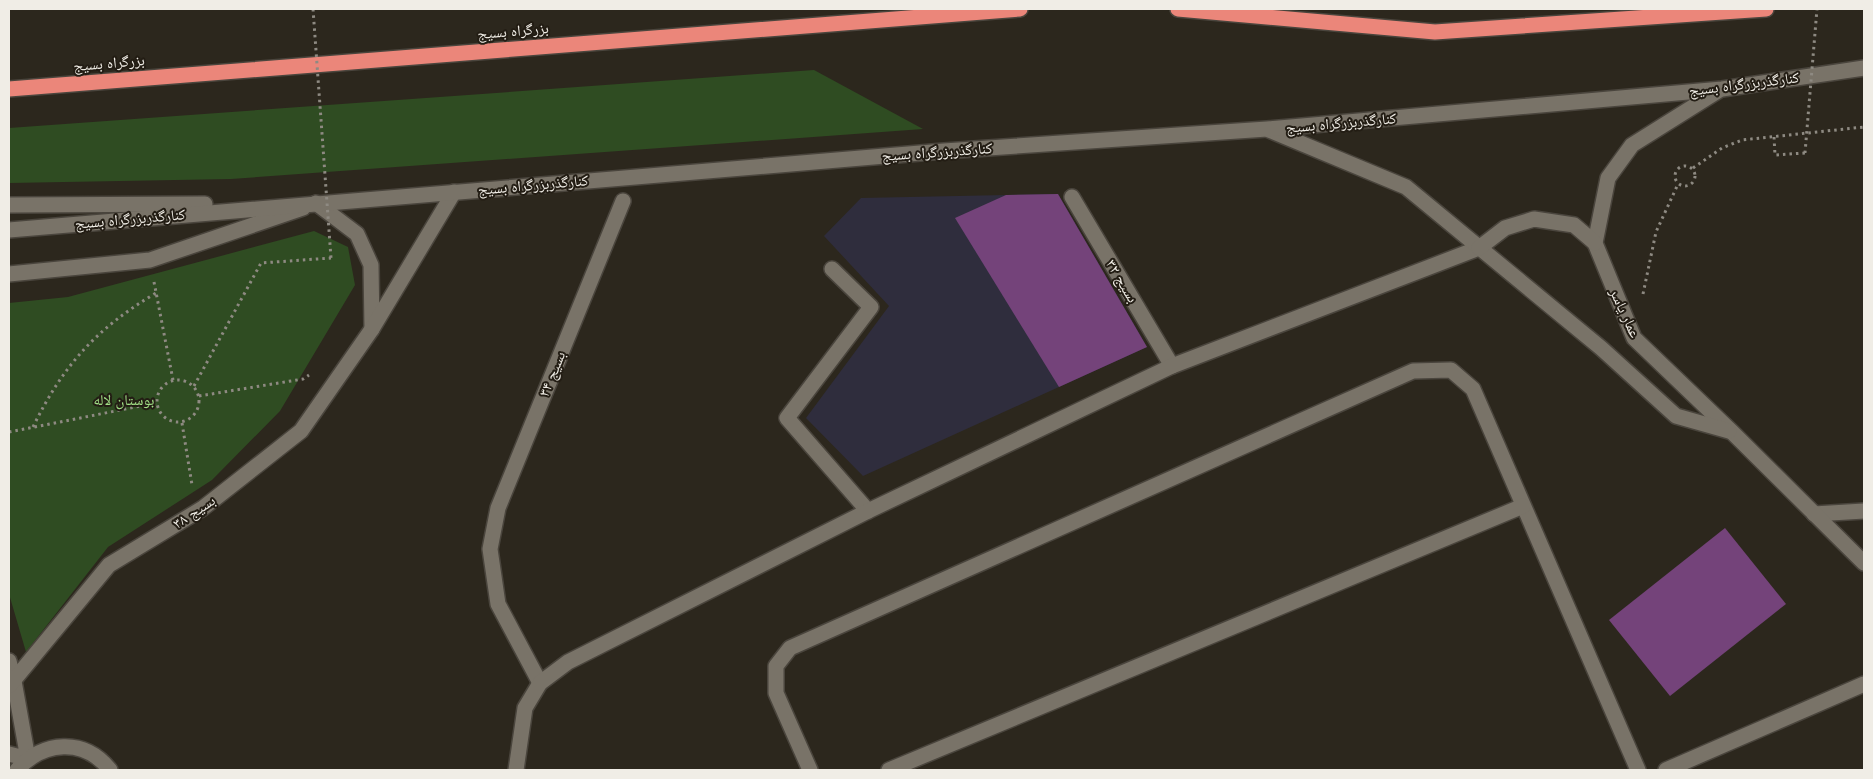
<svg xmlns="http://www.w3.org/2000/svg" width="1873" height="779" font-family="Inter,'Noto Naskh Arabic',sans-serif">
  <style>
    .education { fill: #2f2d3d }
    .green { fill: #2f4c22 }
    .building { fill: #74437a }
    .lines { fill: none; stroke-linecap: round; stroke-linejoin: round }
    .lane-casing { stroke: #4a453d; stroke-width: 18 }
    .street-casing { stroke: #4a453d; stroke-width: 18 }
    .secondary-casing { stroke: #4a453d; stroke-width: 18 }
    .highway-casing { stroke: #4a453d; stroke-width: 18 }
    .path { stroke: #8e8a82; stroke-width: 3; stroke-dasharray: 2.5 4; stroke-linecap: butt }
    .lane { stroke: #797368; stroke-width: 15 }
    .street { stroke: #797368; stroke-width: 15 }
    .secondary { stroke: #797368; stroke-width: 15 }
    .highway { stroke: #eb867a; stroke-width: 15 }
    .path-bridge { stroke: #8e8a82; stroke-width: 3; stroke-dasharray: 2.5 4; stroke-linecap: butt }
    .labels { text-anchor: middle; stroke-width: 4; stroke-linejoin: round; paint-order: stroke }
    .street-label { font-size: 15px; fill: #f0ede6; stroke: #231d14 }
    .park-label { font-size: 15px; fill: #a2e087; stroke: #231d14 }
  </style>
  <rect width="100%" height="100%" fill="#2c271d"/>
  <polygon class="education" points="1058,194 1147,347 863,476 806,418 889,306 824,236 861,198"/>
  <g class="green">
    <polygon points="814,70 923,129 231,179 9,183 9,128"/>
    <polygon points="314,231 348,247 355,285 280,411 212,480 108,547 26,652 9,594 9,303 68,297"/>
  </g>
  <g class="building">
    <polygon points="1058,194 1147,347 1059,387 955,218 1006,195"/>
    <polygon points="1725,528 1786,604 1670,696 1609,620"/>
  </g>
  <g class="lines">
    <g class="lane-casing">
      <polyline id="lane" points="9,274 150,260 303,208"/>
    </g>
    <g class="street-casing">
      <g id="street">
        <polyline points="1072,197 1172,366"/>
        <polyline points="316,203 357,234 371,265 372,329"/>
        <polyline points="832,269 871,307 787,418 868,511"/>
        <polyline points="1814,514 1864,511"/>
        <polyline points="9,661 14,681 28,759 9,754"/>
        <polyline points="540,683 498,604 490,549 498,508 623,201"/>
        <polyline points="9,686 109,565 203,508 301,431 372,329 454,192"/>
        <path d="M17,770c26,-29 67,-33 93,0"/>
        <polyline points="516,770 525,708 540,683 568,662 868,511 1172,366 1479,248"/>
        <polyline points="810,770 776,693 776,666 790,648 1413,371 1451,370 1473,389 1638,770"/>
        <polyline points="889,770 1523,506"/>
        <polyline points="1666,770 1864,684"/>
      </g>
    </g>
    <g class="secondary-casing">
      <g id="secondary">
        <polyline points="1718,91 1632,145 1608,178 1595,243 1634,338 1732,432 1864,563"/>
        <polyline points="1269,130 1406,187 1601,348 1676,416 1729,431"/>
        <polyline points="9,205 205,204"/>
        <polyline points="9,230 944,151 1267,129 1722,89 1864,68"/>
        <polyline points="1479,248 1505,228 1534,219 1574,225 1595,243"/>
      </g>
    </g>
    <g class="highway-casing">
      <g id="highway">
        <polyline points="1178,9 1435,32 1766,9"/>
        <polyline points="9,89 1020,9"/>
      </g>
    </g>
    <g class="path">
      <polyline points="1774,137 1775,155 1805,153"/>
      <circle cx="1685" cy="176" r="10"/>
      <polyline points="1693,168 1722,148 1742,140 1864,127"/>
      <polyline points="154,282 173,380"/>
      <polyline points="1643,294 1656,232 1678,184"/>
      <circle cx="178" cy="401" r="21"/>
      <polyline points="194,386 261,263 331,258"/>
      <polyline points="199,396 303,379 309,375"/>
      <polyline points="182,423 192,485"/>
      <path d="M33,427c30,-62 64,-99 123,-134"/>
      <polyline points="9,432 156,403"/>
    </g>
    <use href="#lane" class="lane"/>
    <use href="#street" class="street"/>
    <use href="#secondary" class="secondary"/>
    <use href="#highway" class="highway"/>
    <g class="path-bridge">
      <polyline points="313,9 331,258"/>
      <polyline points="1805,153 1817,9"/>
    </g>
  </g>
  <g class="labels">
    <g class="street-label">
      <text transform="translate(513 31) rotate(-5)" y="5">بزرگراه بسیج</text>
      <text transform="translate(109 63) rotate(-5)" y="5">بزرگراه بسیج</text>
      <text transform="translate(1744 84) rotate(-7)" y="5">کنارگذربزرگراه بسیج</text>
      <text transform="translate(1341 123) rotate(-5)" y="5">کنارگذربزرگراه بسیج</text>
      <text transform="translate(937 152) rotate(-4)" y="5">کنارگذربزرگراه بسیج</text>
      <text transform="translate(533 185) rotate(-5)" y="5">کنارگذربزرگراه بسیج</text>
      <text transform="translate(130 219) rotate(-5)" y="5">کنارگذربزرگراه بسیج</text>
      <text transform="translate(1122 281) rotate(59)" y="5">بسیج ۳۲</text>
      <text transform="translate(1625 313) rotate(65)" y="5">عمار یاسر</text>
      <text transform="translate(552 374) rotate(-68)" y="5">بسیج ۳۴</text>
      <text transform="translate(194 512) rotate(-34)" y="5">بسیج ۳۸</text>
    </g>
    <g class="park-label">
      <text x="124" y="405">بوستان لاله</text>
    </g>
  </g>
  <rect width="1873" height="779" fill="none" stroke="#f0ede6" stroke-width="20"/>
</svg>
